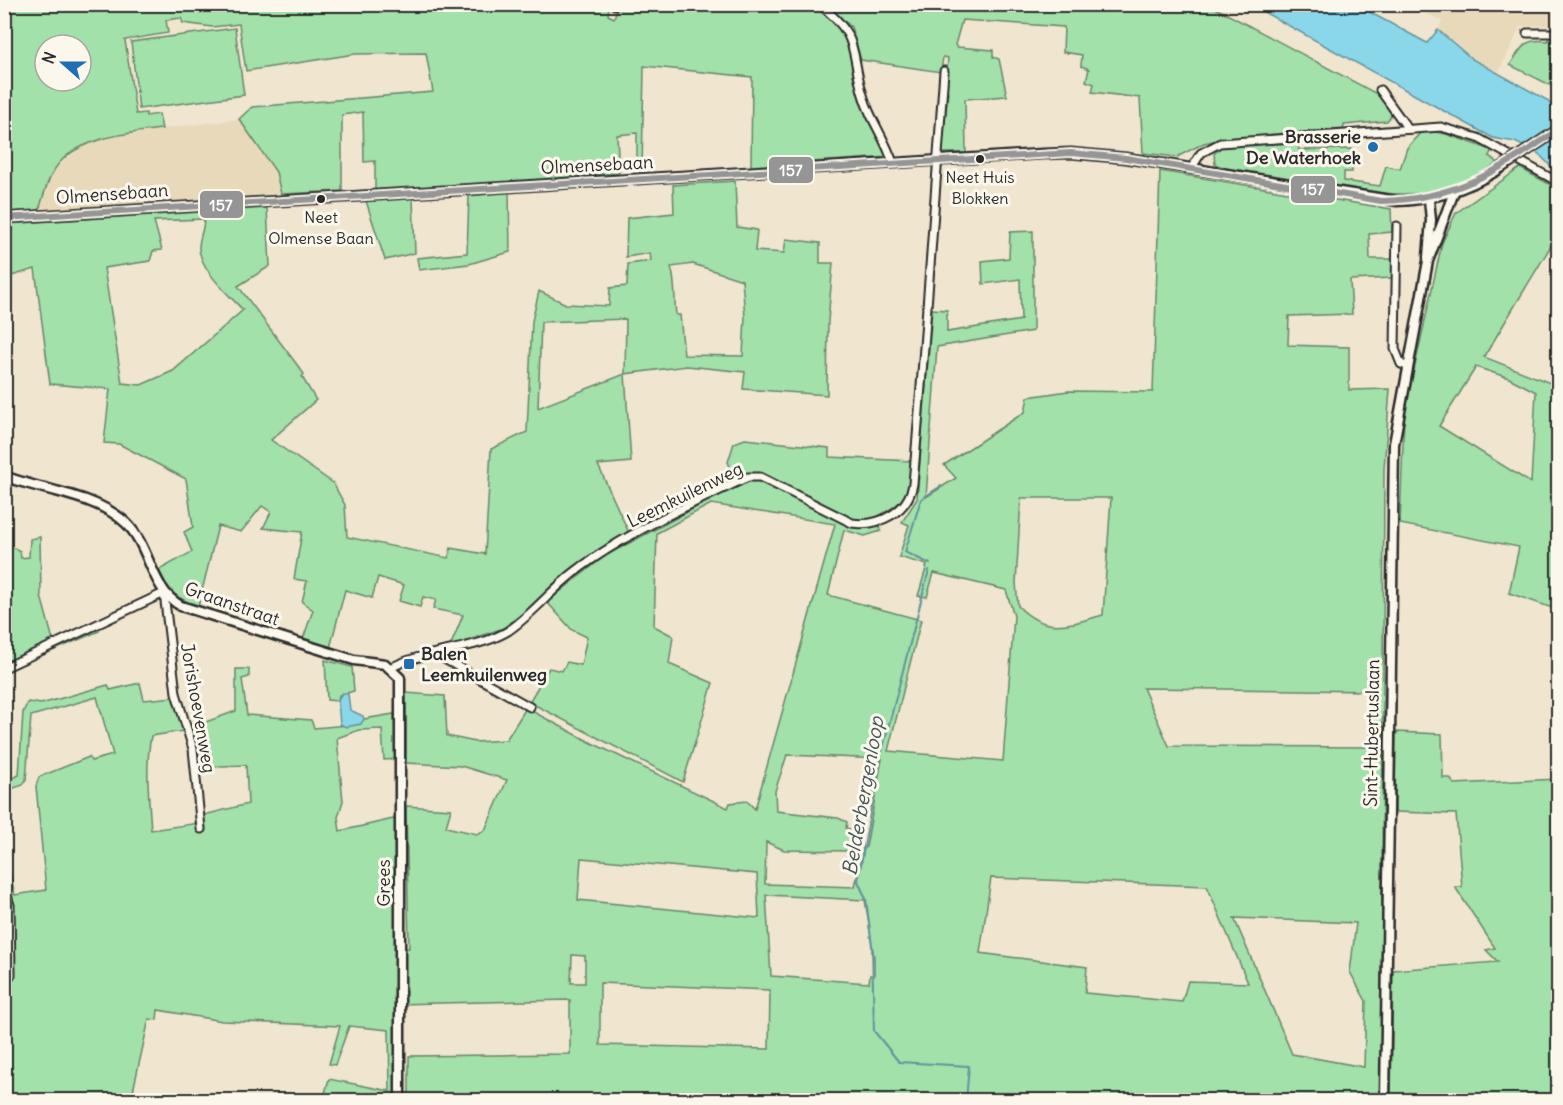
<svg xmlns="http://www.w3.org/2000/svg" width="1563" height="1105" font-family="Delius,sans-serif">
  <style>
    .built { fill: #e8d9bb }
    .green { fill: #a2e1aa; stroke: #66866a; stroke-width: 1.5; fill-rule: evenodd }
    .water { fill: #8ad7e9; stroke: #64929d; stroke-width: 1.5 }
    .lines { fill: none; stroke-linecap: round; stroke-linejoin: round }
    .stream { stroke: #64929d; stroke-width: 2 }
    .minor-casing { stroke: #2b2b2b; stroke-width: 11 }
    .tertiary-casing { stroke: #2b2b2b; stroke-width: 13 }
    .minor { stroke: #fbf7ec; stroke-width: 7 }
    .tertiary { stroke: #fbf7ec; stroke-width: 8 }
    .tertiary-bridge-casing { stroke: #2b2b2b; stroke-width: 13; stroke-linecap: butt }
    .tertiary-bridge { stroke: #fbf7ec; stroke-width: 8 }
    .bus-1-casing { stroke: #fbf7ec; stroke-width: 10 }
    .bus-1 { stroke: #959595; stroke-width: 6 }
    .poi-dot { fill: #1f6fb2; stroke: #fbf7ec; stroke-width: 2 }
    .bus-dot { fill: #2b2b2b; stroke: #fbf7ec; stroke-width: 2 }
    .labels { text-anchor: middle; stroke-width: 6; stroke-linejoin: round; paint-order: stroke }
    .bus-label { font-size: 16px; fill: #2b2b2b; stroke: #fbf7ec }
    .poi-label { font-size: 18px; font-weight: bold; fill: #2b2b2b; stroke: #fbf7ec; text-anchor: end }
    .street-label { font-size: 18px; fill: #2b2b2b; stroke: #fbf7ec }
    .water-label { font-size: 20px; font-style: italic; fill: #43565a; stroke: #fbf7ec }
    .line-badge { stroke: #fbf7ec; stroke-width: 2 }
    .badge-label { font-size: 16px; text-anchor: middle; font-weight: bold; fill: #fff }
  </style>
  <rect width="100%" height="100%" fill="#f0e5cf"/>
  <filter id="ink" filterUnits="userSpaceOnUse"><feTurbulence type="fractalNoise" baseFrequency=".0167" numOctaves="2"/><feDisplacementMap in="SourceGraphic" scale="12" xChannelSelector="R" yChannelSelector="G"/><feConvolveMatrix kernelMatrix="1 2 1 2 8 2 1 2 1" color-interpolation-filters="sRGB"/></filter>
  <g filter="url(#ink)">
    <g class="built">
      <polygon points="1411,5 1558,5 1558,25 1521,26 1498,73 1472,59 1438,30 1442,21"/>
      <polygon points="239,119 276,172 281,194 39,210 52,172 78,148 113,135"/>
    </g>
    <g class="green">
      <path d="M609,4l-1,11 6,3 4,-13h202l27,30 12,51 30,71 -138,9 1,-89 -108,-11 -2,105h-5v-38l-20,2 2,38 -30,2v4l-214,13v-31l-11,1 -1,-50 -21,3v76l-61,3 -5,-22 -37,-53 13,-12 181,-15 -7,-39 -71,1 -109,17 -7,-47 -27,3 -29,-4 -2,-5 -15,2 2,13 -43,7 11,74 10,-1v3l13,-2 3,15c-34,4 -93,9 -110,45 -6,10 -9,24 -13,36l-34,2 -1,-207zM45,45h36v36h-36z"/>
      <polygon points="828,5 1210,5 1377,94 1393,112 1387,121 1344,125 1343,131 1223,139 1204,143 1177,157 1143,153 1140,98 1092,92 1094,84 1086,81 1089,69 1081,66 1082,55 1063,52 1064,27 962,20 955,45 957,47 993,50 993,57 999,59 1007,96 965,99 966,153 942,153 948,92 945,92 948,58 943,57 941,72 861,60 851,27"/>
      <polygon points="235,28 244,95 139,109 131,42"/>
      <path d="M1549,38h9v51l-48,-24c13,-19 14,-27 38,-24z"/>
      <path d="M1429,131l17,3 46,16 -3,6 11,8c-64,49 -145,26 -217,13 -21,-3 -49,-4 -68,-13l-1,-10 8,-8 76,-3 1,7 53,-1v23h-8v9l36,5 6,-20 14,3 7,-21 13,-15z"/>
      <path d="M1520,168l38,21v45l-74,123 74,29v224l-49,-17 10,-46 -119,-23 4,-108 38,-173 14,-30zM1476,367l33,11 27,14 -5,91 -92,-57z"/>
      <path d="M1160,171l231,38 1,23 -23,2 1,25h22v19l-42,2 2,34 -63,2 -1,29 61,2v43l41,-1 -6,80 -3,631h-972v-44l161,-2v-54l-174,4 1,96h-74l6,-21 61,12 -1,-61 -40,-4 -14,39 -6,-1 11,-38 -118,-5 -64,-11 -1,10 -8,-1 -18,81h-126l-1,-120 4,-5h-3v-101l4,-5 6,26 31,-5 -10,-104 3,-9 50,-20 2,4 22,-6 -16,-58 -66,19 -5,64 -3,5 -18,6v-9l14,-7 4,-63 5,-10 13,2 67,-19 2,5 30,-7 4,17 30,-3 10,34 -33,5c-6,32 -2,62 0,94l48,-7 1,10 6,-1 -2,-17 44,-11 -2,-39 -47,2 -7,-40 44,-16v-42h13v8l-7,2 5,36 64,5 3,8 46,-4 4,-5 30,-5 3,45 -13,1 -2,-31 -23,1 -22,8 6,63 -5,16 2,14 58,-13v130h11l-3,-142 45,3 -5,18 31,7 8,-4 22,-50 -46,-14 -55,-3v-70l39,3 2,40 28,6 31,-2 20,-32 66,35 136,65 2,-5 17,-2 8,8 80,-285 -124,-20 -54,29 -3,93 19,10 -4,28 44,19 -30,99 -154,-80 20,-34 13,3 5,-9 14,3 6,-28 -15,-7 -25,-28 58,-46 133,-71 -10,-23 6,-19 11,-4 84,9v9l83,4c-2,36 -4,38 -35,56l4,14 -16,5 -21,-6 -16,65 93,25 -33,131 115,10 11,-145 -8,-26 -72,-17 -7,24 -9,-1 9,-31 -28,-8 10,-32 -7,-3 15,-23 15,-190 15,1v22l74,-12 -1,-41 -37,5 -1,-23 27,-3 1,-26 23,-1v100l-96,16 -11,150 30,-19 -12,-13 81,-53 3,-15 40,-6 85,1zM1021,498h90l-8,117c-35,10 -58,19 -85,-9l-2,-23zM1143,688l227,3 1,56 -202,-1zM787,755l95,4 -16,88 -3,1 -8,39 -90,-3 1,-42 18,8 66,1 1,-22 -5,-1 1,-6 -9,-4 -62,-7 -1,-20zM581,858l176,16 2,44 -181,-18zM991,878l216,8 41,97 -60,-2 -6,21 -97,-9 2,-26 -107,-14zM766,895l99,5 9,57v19l-4,-1 -1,8 -98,-7zM1234,918l122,5 -6,49 16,29 -2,66 -72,-13zM572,955l13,1v27h-14zM600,983l170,7 -1,59 -169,-4z"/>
      <path d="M735,181l2,46 20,3 -2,21 29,2 2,-14 34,4v20h13l-5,58 -1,74 -84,-6 2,-17 -58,-6 -62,8 6,88 -33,3 31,68 -126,95 -53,19 13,-32 -30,-6 3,-9 -13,-3 -3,10 -21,-6 5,-16 -26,-8 -6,21 -27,-8 -15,58 -27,-9 10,-29 -11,-8 5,-21 -13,-2 8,-47 -39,-4 8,-16 -9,-6 -21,26 -23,-6 -20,81 -28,-14 -11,-23 33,-18 -8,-20 9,-5 -7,-48 -67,-35 -15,-1 6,-54 -60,-5 -15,-115 -30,9 -1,-54 263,-16 3,58 -32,20 66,88 -2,3 14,23 -45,40 62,43 12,22 2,32 101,21 3,-10 34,6 6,-105 36,-17 5,-111 7,-30 27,13 43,2 1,-18 17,-2 1,-22 23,-3 -1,-8 -24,4 1,-39 47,-5 -1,-28zM204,219c0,10 -5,20 -5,28 0,22 31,49 44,63l-70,61 -32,14 -19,-2 -18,-115 46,-7 3,-10 9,-1 -8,-29zM693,264l49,16 3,37 -2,39 -59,-1 -4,-40h-4c-2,-17 0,-32 -5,-48zM626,319l-1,55 -87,34 3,-86z"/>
      <polygon points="509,192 510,252 469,264 419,270 417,258 467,253 469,196"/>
      <polygon points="413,198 415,253 385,260 366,201"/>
      <polygon points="40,537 41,596 53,640 95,623 99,631 5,671 4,543 20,551 21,558 29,557 30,539"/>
      <polygon points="325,660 352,667 354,691 339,695 338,701 327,700"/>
      <polygon points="1396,732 1442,734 1443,778 1450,778 1454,784 1558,779 1558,1100 1391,1100 1393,970 1498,962 1486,950 1495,948 1455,887 1462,887 1456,814 1395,812"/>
    </g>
    <g class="water">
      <polygon points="1251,5 1375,5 1371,13 1427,43 1438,30 1472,59 1547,100 1558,114 1558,174 1539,154 1515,142 1493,138"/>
      <polygon points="342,693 348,694 350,710 363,716 364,719 361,724 346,727 340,724 338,701"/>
    </g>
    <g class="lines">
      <g class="stream">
        <polyline points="930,564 905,552 921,499 941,486"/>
        <polyline points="929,570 879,763 858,881 866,899 872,946 874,1031 899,1062 969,1066 966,1100"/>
      </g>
      <g class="minor-casing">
        <g id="minor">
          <path d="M819,4c44,34 30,48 45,94 7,23 22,42 29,65"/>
          <polyline points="615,5 615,4"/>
          <polyline points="1527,33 1558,33"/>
          <polyline points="1380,90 1408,129"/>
          <polyline points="1191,169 1201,153 1220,143 1441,127 1478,138 1558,182"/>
          <polyline points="1397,226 1395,349 1401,364 1407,366"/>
          <polyline points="164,593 176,693 193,749 201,829"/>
          <polyline points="437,655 530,707"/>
          <polyline points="4,668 164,593"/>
          <path d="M391,668c31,-18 84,-17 117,-37 25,-17 44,-42 68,-60 46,-36 119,-69 172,-94h12l92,46c27,4 56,-11 61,-39 12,-138 21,-275 31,-413"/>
          <polyline points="4,887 10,905 11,975"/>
        </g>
      </g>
      <g class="tertiary-casing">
        <g id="tertiary">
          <path d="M4,218l1039,-64 28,-1 55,5 271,43c37,-1 68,-11 99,-30"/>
          <polyline points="1428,257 1431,220 1429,199"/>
          <path d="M4,476c38,15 91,18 122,47 25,24 24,66 55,83l173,54 31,4 15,14v422"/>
          <polyline points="1385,1100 1394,444 1428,261 1454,192"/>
        </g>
      </g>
      <use href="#minor" class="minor"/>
      <use href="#tertiary" class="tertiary"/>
      <g class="tertiary-bridge-casing">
        <polyline id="tertiary-bridge" points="1496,171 1558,130"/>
      </g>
      <use href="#tertiary-bridge" class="tertiary-bridge"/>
      <g class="bus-1-casing">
        <path id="bus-1" d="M4,218l1067,-65 55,5 255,43c76,-2 116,-30 177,-71"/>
      </g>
      <use href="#bus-1" class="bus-1"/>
    </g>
  </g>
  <g class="poi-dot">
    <circle cx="1373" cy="147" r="6"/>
    <rect x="403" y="658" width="12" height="12" rx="3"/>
  </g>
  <g class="bus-dot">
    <circle cx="980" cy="159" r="5"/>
    <circle cx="321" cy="199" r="5"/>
  </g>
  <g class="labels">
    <g class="bus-label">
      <text x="980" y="183">Neet Huis<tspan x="980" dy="21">Blokken</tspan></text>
      <text x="321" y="223">Neet<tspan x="321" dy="21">Olmense Baan</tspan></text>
    </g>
    <g class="poi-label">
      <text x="1361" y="143">Brasserie<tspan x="1361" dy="21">De Waterhoek</tspan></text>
      <text x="421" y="660" text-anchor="start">Balen<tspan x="421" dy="21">Leemkuilenweg</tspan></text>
    </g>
    <g class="street-label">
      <text transform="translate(597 165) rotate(-3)" y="6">Olmensebaan</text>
      <text transform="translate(112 194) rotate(-4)" y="6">Olmensebaan</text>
      <text transform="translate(685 495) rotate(-26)" y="6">Leemkuilenweg</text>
      <text transform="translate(232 604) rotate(19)" y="6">Graanstraat</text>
      <text transform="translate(198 708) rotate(80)" y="6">Jorishoevenweg</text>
      <text transform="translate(1372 733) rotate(-89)" y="6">Sint-Hubertuslaan</text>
      <text transform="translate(384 883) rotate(-90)" y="6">Grees</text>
    </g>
    <g class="water-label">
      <text transform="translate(863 796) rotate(-80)" y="7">Belderbergenloop</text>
    </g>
  </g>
  <g class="line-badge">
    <rect x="768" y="156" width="46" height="28" rx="6" fill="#959595"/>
    <rect x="1290" y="175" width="46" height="29" rx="6" fill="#959595"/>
    <rect x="199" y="190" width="45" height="29" rx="6" fill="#959595"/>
  </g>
  <g class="badge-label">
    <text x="791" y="176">157</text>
    <text x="1313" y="195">157</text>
    <text x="221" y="211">157</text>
  </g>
  <rect width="1563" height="1105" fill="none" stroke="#fbf7ec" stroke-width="24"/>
  <rect x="12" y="12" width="1539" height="1081" fill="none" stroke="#2b2b2b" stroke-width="2" filter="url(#ink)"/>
  <g transform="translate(63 63) rotate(291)"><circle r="28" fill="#fbf7ec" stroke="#a8a59f" stroke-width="1.5"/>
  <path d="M0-4.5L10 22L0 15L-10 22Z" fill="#1f6fb2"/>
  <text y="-9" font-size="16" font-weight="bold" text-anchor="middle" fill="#2b2b2b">N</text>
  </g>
</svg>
